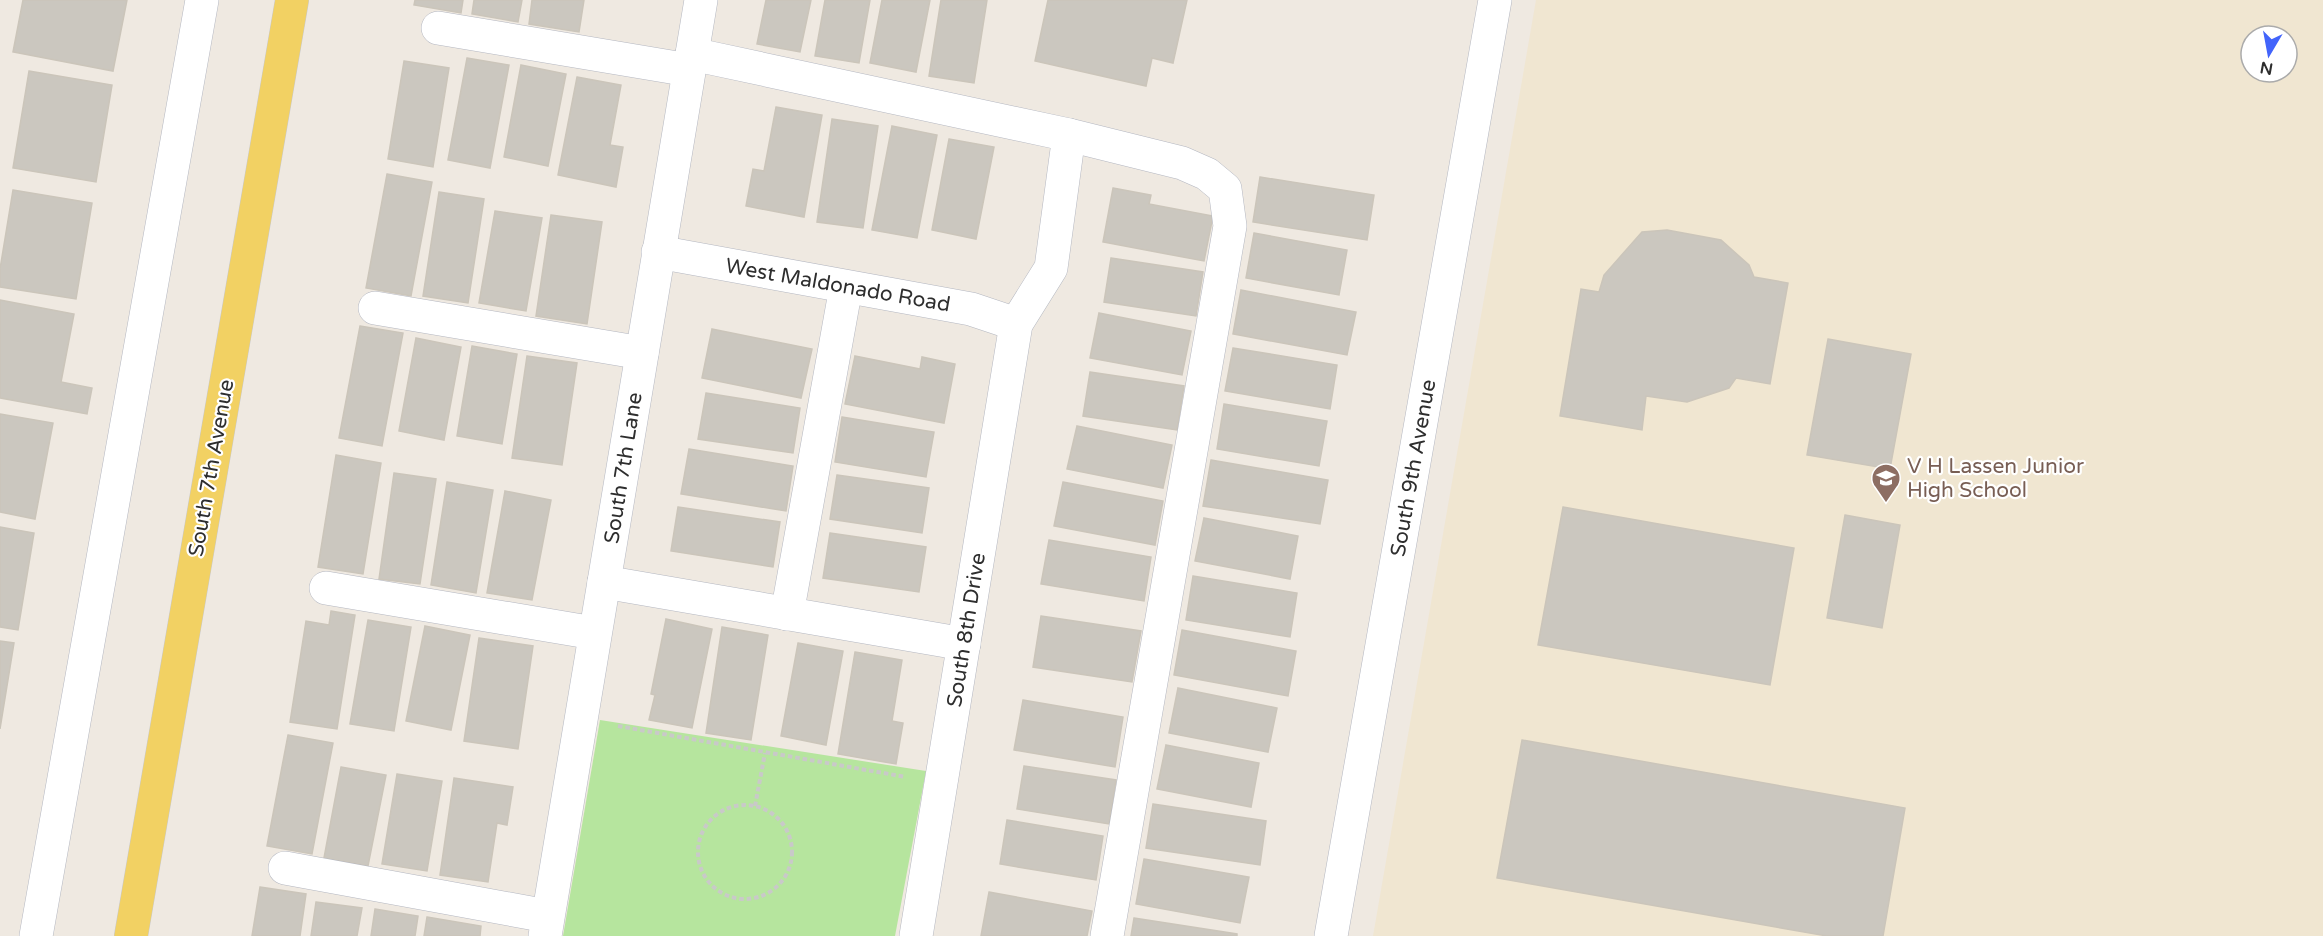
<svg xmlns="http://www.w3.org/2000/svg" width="2323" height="936" font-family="'Varela Round',sans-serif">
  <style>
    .education { fill: #f0e6d1; fill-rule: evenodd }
    .green { fill: #b6e59e }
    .building { fill: #cbc7bf; stroke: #cbc5ba; stroke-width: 1.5 }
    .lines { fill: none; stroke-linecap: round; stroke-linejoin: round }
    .minor-casing { stroke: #b4b7c1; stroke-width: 34 }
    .major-casing { stroke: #c9c9c9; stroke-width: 34 }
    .path { stroke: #c9c9c9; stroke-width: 4; stroke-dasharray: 4.5 3; stroke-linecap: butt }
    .minor { stroke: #fff; stroke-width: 33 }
    .major { stroke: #f2d163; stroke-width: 33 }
    .labels { text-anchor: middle; stroke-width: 4.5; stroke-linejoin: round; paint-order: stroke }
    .street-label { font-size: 21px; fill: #2e2e2e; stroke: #fff }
    .education-label { font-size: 21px; fill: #785e54; stroke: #fff; text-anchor: start }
  </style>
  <rect width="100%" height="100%" fill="#efe9e1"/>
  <path class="education" d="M1536,0h787v936h-950zM2251,36h36v36h-36z"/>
  <polygon class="green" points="600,720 926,771 895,936 563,936"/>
  <g class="building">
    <polygon points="23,0 127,0 113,71 13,52"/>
    <polygon points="415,0 463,0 461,13 414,5"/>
    <polygon points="474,0 522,0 518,22 472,14"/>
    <polygon points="532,0 584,0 579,32 529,24"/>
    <polygon points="766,0 811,0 800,52 757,44"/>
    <polygon points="825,0 870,0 859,63 815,56"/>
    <polygon points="882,0 930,0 916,72 870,63"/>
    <polygon points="941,0 987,0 974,83 929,76"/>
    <polygon points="1048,0 1187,0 1173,63 1152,58 1146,86 1035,61"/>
    <polygon points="467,58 509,65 490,168 448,160"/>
    <polygon points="404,61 449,68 433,167 388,159"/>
    <polygon points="521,65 566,74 548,166 504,157"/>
    <polygon points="29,71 112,85 96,182 13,168"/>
    <polygon points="577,77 621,85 610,145 623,147 616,187 558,175"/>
    <polygon points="776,107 822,115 804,217 746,206 753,169 764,171"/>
    <polygon points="832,119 878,126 863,228 817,222"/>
    <polygon points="892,126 937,135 917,238 872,230"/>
    <polygon points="949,139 994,147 976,239 932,230"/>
    <polygon points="387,174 432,182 411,296 366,288"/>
    <polygon points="1260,177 1374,195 1367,240 1253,222"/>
    <polygon points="1113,188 1151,195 1149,204 1213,216 1204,261 1103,242"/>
    <polygon points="13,190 92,203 76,299 0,287 0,269"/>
    <polygon points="439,192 484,199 468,303 423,296"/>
    <polygon points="495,211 542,218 526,311 479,303"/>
    <polygon points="551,215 602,222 587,324 536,316"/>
    <polygon points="1667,230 1721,240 1749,265 1754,277 1788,283 1770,384 1736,378 1729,388 1687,402 1646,396 1642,430 1560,416 1581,289 1599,292 1604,275 1642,232"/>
    <polygon points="1254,233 1347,250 1339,295 1246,278"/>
    <polygon points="1111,258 1203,272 1196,316 1104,302"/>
    <polygon points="1241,290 1356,312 1347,355 1233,334"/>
    <polygon points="0,300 74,314 61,382 92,388 87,414 0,398"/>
    <polygon points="1099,313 1191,331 1182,375 1090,358"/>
    <polygon points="360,326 403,333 382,446 339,438"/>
    <polygon points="712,329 812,349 801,398 702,378"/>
    <polygon points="416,338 461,347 444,440 399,431"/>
    <polygon points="1828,339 1911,354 1890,469 1807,455"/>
    <polygon points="472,346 517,354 502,444 457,436"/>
    <polygon points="1233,348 1337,365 1330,409 1225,391"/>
    <polygon points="527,356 577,363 562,465 512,458"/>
    <polygon points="855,356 920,369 922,357 955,364 944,423 845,404"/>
    <polygon points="1090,372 1184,386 1177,430 1083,416"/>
    <polygon points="706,393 800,408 793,453 698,439"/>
    <polygon points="1224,404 1327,421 1319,466 1217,449"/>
    <polygon points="0,414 53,423 35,519 0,512"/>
    <polygon points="842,417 934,432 926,477 835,462"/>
    <polygon points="1077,426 1172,445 1163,488 1067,469"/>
    <polygon points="689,449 793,466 786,511 681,494"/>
    <polygon points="336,455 381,463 363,574 318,567"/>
    <polygon points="1211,460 1328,480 1320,524 1203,506"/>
    <polygon points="394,473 436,479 420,584 379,579"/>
    <polygon points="837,475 929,488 922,533 830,519"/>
    <polygon points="447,482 493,490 476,593 431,585"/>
    <polygon points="1063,482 1163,501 1155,545 1054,526"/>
    <polygon points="505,491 551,500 532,600 487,593"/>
    <polygon points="678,507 780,522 773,567 671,551"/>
    <polygon points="1563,507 1794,548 1770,685 1538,645"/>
    <polygon points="1845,515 1900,525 1882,628 1827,618"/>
    <polygon points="1204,518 1298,536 1290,579 1195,561"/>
    <polygon points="0,527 34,533 18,630 0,627"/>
    <polygon points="830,533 926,547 919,592 823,578"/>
    <polygon points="1049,540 1151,557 1144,601 1041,584"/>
    <polygon points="1193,576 1297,593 1290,637 1186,620"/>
    <polygon points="331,611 355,615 337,729 290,722 306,621 329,625"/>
    <polygon points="1041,616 1141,631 1132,682 1033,667"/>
    <polygon points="666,619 712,629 692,728 649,720 655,695 651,694"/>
    <polygon points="368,620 411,627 394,731 350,724"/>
    <polygon points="425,626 470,635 451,730 406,721"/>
    <polygon points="722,627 768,635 751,740 706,733"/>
    <polygon points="1182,630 1296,651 1288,696 1174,675"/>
    <polygon points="479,638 533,646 518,749 464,741"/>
    <polygon points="0,641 14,643 0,729"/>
    <polygon points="798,643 843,651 826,745 781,736"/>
    <polygon points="855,652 902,660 892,721 903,723 896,764 838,754"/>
    <polygon points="1178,688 1277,708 1268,752 1169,733"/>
    <polygon points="1023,700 1123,717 1115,767 1014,750"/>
    <polygon points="288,735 333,743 312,854 267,846"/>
    <polygon points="1522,740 1905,808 1883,936 1827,936 1497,878"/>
    <polygon points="1166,745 1259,763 1251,807 1157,789"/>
    <polygon points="1024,766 1116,780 1109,824 1017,809"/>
    <polygon points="341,767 386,775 368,866 324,858"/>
    <polygon points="397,774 442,781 427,871 382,864"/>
    <polygon points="454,778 513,787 507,825 497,823 488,882 440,875"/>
    <polygon points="1153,804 1266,821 1260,865 1146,848"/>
    <polygon points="1007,820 1103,836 1096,880 1000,864"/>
    <polygon points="1144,859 1249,877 1240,923 1136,904"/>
    <polygon points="260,887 306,894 300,936 252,936"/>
    <polygon points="989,892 1092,911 1087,936 981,936"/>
    <polygon points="316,902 362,908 357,936 311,936"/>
    <polygon points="375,909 418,916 415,936 371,936"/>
    <polygon points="427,917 481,926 480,936 424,936"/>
    <polygon points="1134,918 1237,934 1237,936 1131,936"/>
  </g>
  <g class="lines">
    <g class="minor-casing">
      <g id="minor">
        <polyline points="438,28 689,70"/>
        <polyline points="692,54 1069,135 1182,163 1207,174 1225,189 1230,226 1107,936"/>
        <polyline points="658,252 971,309 1016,324"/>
        <polyline points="375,308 642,353"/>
        <polyline points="604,582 964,644"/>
        <polyline points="326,588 594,633"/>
        <polyline points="787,614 846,287"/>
        <polyline points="285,868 547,916"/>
        <polyline points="36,936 202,0"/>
        <polyline points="545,936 701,0"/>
        <polyline points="916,936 1016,324 1051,268 1069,135"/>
        <polyline points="1331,936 1495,0"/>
      </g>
    </g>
    <g class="major-casing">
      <polyline id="major" points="131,936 292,0"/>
    </g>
    <g class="path">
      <polyline points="618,726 906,777"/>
      <circle cx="745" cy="852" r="47"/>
      <polyline points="755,806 765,753"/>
    </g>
    <use href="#minor" class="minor"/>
    <use href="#major" class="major"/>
  </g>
  <defs>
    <g id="school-pin" transform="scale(1.5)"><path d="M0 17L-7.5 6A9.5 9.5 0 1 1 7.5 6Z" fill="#8d6e63" stroke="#fff"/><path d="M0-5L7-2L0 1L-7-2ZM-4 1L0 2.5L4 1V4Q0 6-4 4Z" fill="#fff"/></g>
  </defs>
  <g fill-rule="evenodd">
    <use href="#school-pin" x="1886" y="478"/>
  </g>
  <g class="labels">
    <g class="street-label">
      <text transform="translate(838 285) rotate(10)" y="7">West Maldonado Road</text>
      <text transform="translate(211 468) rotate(-80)" y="7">South 7th Avenue</text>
      <text transform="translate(623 468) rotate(-81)" y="7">South 7th Lane</text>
      <text transform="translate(1413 468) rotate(-80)" y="7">South 9th Avenue</text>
      <text transform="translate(966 630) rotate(-81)" y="7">South 8th Drive</text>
    </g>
    <g class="education-label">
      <text x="1907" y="473">V H Lassen Junior<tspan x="1907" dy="24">High School</tspan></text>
    </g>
  </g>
  <g transform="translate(2269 54) rotate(190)"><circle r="28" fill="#ffffff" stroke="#ababab" stroke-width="1.5"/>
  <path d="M0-4.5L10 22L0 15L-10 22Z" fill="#4264fb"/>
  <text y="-9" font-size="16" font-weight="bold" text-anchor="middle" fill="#2e2e2e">N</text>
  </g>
</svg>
